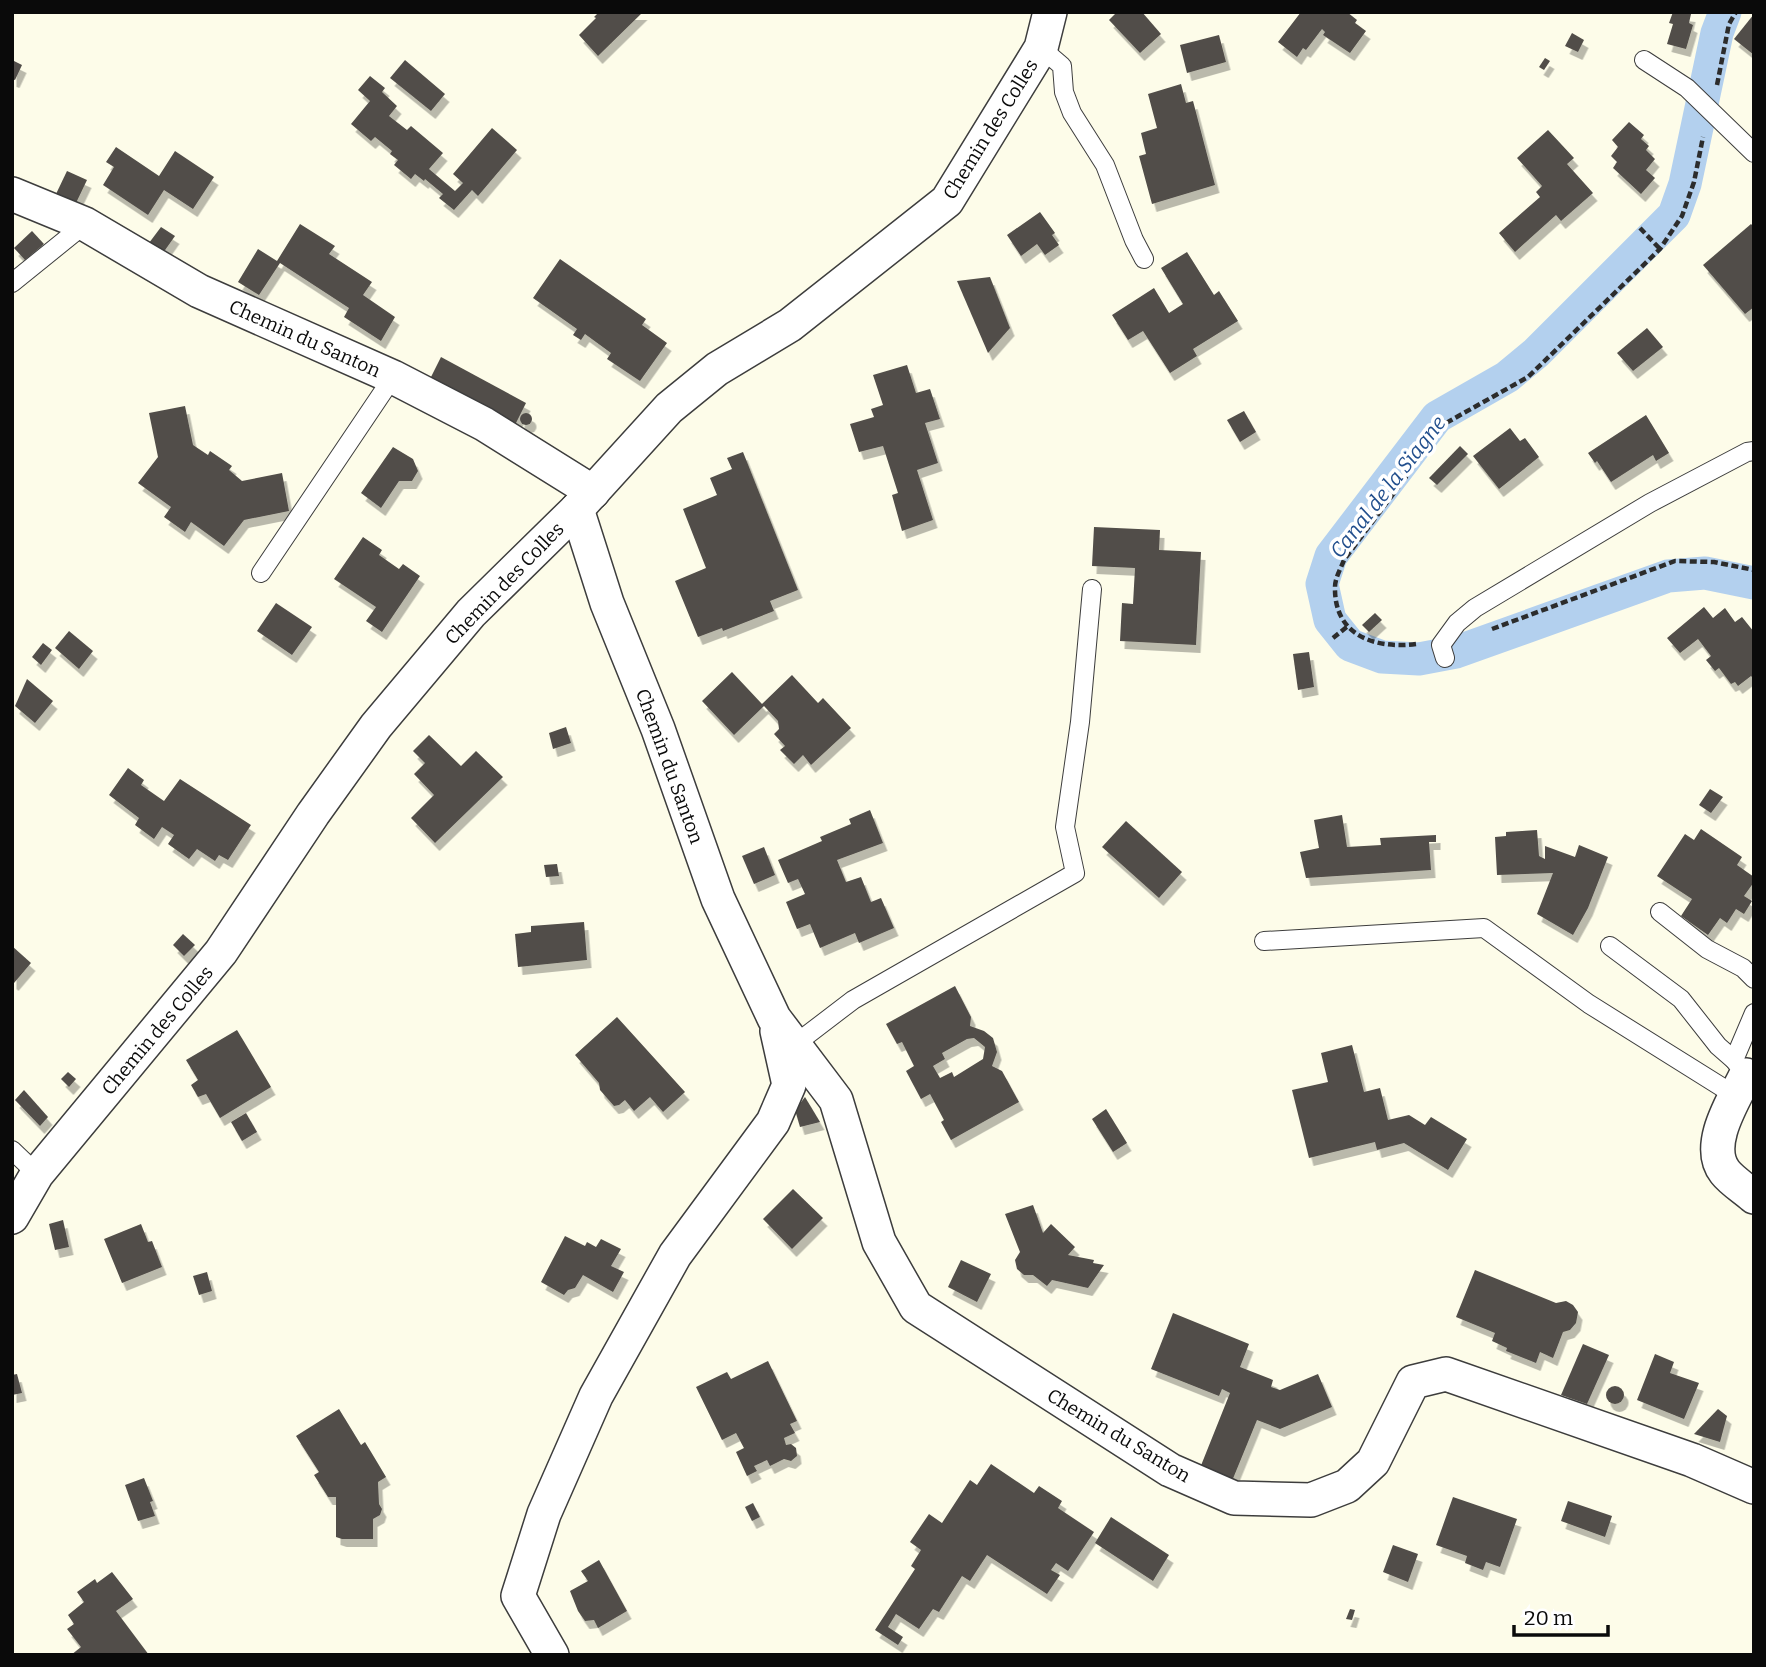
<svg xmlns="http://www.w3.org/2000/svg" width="1766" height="1667" font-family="Bitter,serif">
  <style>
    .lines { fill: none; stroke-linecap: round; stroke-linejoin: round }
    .canal { stroke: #b3d0ee; stroke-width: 33 }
    .building { fill: #514d48; fill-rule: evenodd; filter: url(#shadow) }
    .service-casing { stroke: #3d3d3d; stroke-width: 20 }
    .minor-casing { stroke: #3d3d3d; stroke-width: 36 }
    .path { stroke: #2c2c2c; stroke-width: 4.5; stroke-dasharray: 7 3.5; stroke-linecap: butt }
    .service { stroke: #fff; stroke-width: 18 }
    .minor { stroke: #fff; stroke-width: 33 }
    .labels { text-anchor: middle; stroke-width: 7; stroke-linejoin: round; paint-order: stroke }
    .street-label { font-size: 19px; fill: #0a0a0a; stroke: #fff }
    .water-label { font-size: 21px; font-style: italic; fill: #224f8d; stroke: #fff }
  </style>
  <defs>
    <filter id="shadow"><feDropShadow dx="4.5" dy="8" stdDeviation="0" flood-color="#0004"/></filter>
  </defs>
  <rect width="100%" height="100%" fill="#fdfce9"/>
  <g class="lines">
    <polyline class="canal" points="1725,12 1717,33 1685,184 1674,215 1536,353 1507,377 1437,417 1331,556 1322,584 1330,620 1350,645 1382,657 1419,659 1456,652 1668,576 1705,573 1754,583"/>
  </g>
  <g class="building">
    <polygon points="599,12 643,12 598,56 579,35 596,18 594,17"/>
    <polygon points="1117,12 1142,12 1161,34 1140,53 1109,20"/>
    <polygon points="1301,12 1347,12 1357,20 1355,23 1366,31 1350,53 1323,35 1325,32 1322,29 1306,50 1303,48 1297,57 1278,42"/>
    <polygon points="1673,12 1691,14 1689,23 1693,25 1686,49 1667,44 1673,24 1669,23"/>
    <polygon points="1754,14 1754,55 1734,39"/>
    <polygon points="1572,33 1584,40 1578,52 1565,46"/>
    <polygon points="1219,35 1226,62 1187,73 1180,45"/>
    <polygon points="1545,58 1550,61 1544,70 1539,67"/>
    <polygon points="12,60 22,65 15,80 12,79"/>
    <polygon points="405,60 445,94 431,111 390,78"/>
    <polygon points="370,76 385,88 382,92 397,106 389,116 407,130 411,126 443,153 429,169 455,191 463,183 453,174 492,128 517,150 478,196 472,190 454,210 439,198 443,194 425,179 424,181 415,174 411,179 394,165 398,160 390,154 392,151 375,137 371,141 351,124 370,101 358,90"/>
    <polygon points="1181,84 1186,103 1193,101 1215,185 1152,204 1139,156 1146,154 1141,133 1157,128 1148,94"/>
    <polygon points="1629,122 1644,135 1641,139 1649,146 1646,150 1655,159 1646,170 1655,178 1641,194 1613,168 1617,162 1611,156 1618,147 1612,140"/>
    <polygon points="1548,130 1574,158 1567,164 1593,193 1561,221 1556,215 1515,252 1499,233 1540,197 1536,192 1542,186 1517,158"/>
    <polygon points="116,147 159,176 175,151 214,177 193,209 164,190 148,215 103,185 114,167 106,162"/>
    <polygon points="67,171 87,180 76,203 56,194"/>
    <polygon points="1040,212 1055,233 1052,235 1059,245 1045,255 1037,244 1021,256 1007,235"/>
    <polygon points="300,224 335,246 329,254 372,282 363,295 395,317 381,341 344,317 349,308 280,263 259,295 238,282 258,249 277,261"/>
    <polygon points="1751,224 1754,227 1754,307 1745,314 1703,265"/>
    <polygon points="161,227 175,236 163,253 149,243"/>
    <polygon points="32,231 44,244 25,260 14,248"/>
    <polygon points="1187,252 1214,295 1219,291 1238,321 1193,349 1197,356 1170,373 1143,331 1128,340 1112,315 1154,288 1169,313 1183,304 1161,268"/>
    <polygon points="560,259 646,319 642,325 667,343 640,381 607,359 611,353 585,334 581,340 573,335 577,329 533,298"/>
    <polygon points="990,277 1010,328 988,353 957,281"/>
    <polygon points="1647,328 1663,347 1633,371 1617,353"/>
    <polygon points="441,357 526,403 514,427 428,383"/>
    <polygon points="907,365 916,393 930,389 940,419 925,423 938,463 917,470 933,520 902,531 892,495 898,493 883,446 859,452 850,424 874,417 871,409 883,405 873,375"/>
    <polygon points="185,406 193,445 208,455 210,451 232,466 229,470 242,481 282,473 289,511 244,520 224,546 191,522 185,532 164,517 171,507 138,483 158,457 149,413"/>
    <polygon points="1244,411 1256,432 1240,442 1227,420"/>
    <circle cx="526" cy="419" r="6"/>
    <polygon points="1646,415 1669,453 1656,461 1653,455 1611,482 1597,461 1595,463 1588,453"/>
    <polygon points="1510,428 1520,441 1525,438 1539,457 1499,489 1473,456"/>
    <polygon points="1460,446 1468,454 1437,485 1429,478"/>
    <polygon points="393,447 413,459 418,471 412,481 399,481 381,508 361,493"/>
    <polygon points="743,452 798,590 770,601 774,611 723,631 722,628 698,637 675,581 706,568 683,509 717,495 710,478 732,469 727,458"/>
    <polygon points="1094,527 1160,530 1159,550 1201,552 1196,645 1120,641 1122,603 1133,604 1135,568 1092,566"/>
    <polygon points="363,537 382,550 379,555 399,569 403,564 420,576 382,632 366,621 376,607 334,579"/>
    <polygon points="276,603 312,627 292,655 257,631"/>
    <polygon points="1704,607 1713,618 1725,608 1735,622 1742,617 1754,632 1754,679 1751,676 1738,686 1735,682 1731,684 1719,668 1715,671 1706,660 1711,656 1698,639 1680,653 1667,638"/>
    <polygon points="1375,613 1382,620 1369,632 1362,625"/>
    <polygon points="69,631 93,651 79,669 55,648"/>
    <polygon points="43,643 52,650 41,665 32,657"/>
    <polygon points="1309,652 1314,687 1298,690 1293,654"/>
    <polygon points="732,672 762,704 792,675 818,703 823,698 851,728 811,765 803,755 794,764 780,750 785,746 774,734 779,729 778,721 764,706 734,735 702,701"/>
    <polygon points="27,679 53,701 35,723 15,706"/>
    <polygon points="566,727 571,743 553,749 549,733"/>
    <polygon points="429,735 461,766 476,751 503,777 435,843 411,818 434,795 414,774 425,763 413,751"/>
    <polygon points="128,768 144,780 141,785 164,801 180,779 251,825 228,860 219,855 215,861 197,849 189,859 168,844 174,835 162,827 154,839 135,825 139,818 109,795"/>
    <polygon points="1710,789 1723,797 1711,813 1699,805"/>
    <polygon points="870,810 883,843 837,860 846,882 861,877 871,902 881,898 894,928 859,943 855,933 820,948 810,924 797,929 786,902 805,894 798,879 788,883 778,860 822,841 820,837 851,824 849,819"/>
    <polygon points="1342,815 1347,847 1381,845 1380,838 1436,835 1436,842 1429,842 1431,870 1306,878 1300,852 1319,848 1314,820"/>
    <polygon points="1126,821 1182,872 1159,898 1102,847"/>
    <polygon points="1701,829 1742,857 1737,865 1754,877 1754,882 1744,896 1752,901 1744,914 1736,909 1727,923 1720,918 1708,935 1681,916 1692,899 1657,876 1685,834 1694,840"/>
    <polygon points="1537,830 1539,856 1545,859 1545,846 1575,857 1579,845 1608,857 1588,908 1573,935 1537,914 1553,873 1497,875 1495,837 1506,836 1506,832"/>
    <polygon points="764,847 775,875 754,884 742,856"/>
    <polygon points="557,864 559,876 546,877 544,865"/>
    <polygon points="584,922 587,960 518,967 515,934 531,932 531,926"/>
    <polygon points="183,934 195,945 184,956 173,945"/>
    <polygon points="12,946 31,963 14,983 12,981"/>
    <path d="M955,986l16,31 -1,9 14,5 9,7 4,14 -5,14 10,5 17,31 -68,38 -10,-18 3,-2 -14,-26 -9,5 -15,-28 8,-5 -12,-24 -5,2 -11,-20zM974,1038l11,9 -2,12 -29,18 -2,-5 -12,6 -7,-12 12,-7 -3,-6 25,-14z"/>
    <polygon points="617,1017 685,1092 663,1112 650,1097 634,1111 625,1100 619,1105 614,1106 600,1090 599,1083 575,1055"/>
    <polygon points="237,1030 271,1087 220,1118 206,1094 198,1097 191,1085 198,1080 186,1060"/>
    <polygon points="1352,1045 1364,1092 1380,1088 1388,1120 1409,1115 1425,1125 1431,1117 1467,1139 1448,1170 1404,1143 1377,1150 1375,1142 1309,1158 1292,1090 1328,1082 1321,1053"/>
    <polygon points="68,1072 76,1079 69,1087 61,1079"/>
    <polygon points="24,1090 48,1117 40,1126 15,1100"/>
    <polygon points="805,1097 820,1122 800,1127 795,1110"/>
    <polygon points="1106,1109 1127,1143 1113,1152 1092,1119"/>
    <polygon points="246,1113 257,1132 242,1141 231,1122"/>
    <polygon points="793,1189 823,1218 792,1249 763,1219"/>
    <polygon points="1033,1205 1043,1233 1051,1224 1075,1247 1068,1255 1094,1260 1093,1263 1104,1265 1088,1288 1052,1280 1047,1286 1033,1275 1024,1275 1017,1269 1015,1260 1020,1252 1005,1214"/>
    <polygon points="63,1220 69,1247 55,1250 49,1224"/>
    <polygon points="141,1224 148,1242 152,1241 162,1267 122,1283 104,1239"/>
    <polygon points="565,1236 585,1246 587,1242 596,1247 601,1239 621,1249 611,1266 624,1272 613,1292 583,1275 575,1288 568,1290 564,1295 541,1282"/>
    <polygon points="961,1260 991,1274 977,1302 948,1287"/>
    <polygon points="1475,1270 1556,1303 1566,1301 1573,1305 1578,1312 1576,1323 1570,1330 1563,1332 1553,1358 1540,1352 1536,1363 1506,1351 1507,1348 1492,1341 1495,1333 1456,1317"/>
    <polygon points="207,1272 212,1291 199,1295 193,1276"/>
    <polygon points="1173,1313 1249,1344 1240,1367 1273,1380 1271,1387 1280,1390 1318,1374 1332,1407 1280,1429 1257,1420 1232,1481 1200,1468 1230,1393 1222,1389 1219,1396 1151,1369"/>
    <polygon points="1583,1344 1609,1355 1587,1404 1561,1395"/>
    <polygon points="1655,1354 1674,1362 1670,1373 1699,1383 1684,1419 1637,1400"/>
    <polygon points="768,1361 797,1421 790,1424 795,1433 784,1438 786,1445 791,1444 796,1448 797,1456 791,1461 784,1459 770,1466 767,1460 754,1466 757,1471 747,1476 736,1452 744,1448 736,1433 722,1440 696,1387 727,1372 731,1379"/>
    <polygon points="17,1374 22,1393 12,1395 12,1375"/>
    <circle cx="1615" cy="1395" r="9"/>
    <polygon points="339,1409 361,1445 365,1442 386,1477 378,1482 379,1504 382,1509 380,1515 373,1519 373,1539 342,1539 336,1537 336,1497 328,1497 314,1475 319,1472 296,1436"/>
    <polygon points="1718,1409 1727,1416 1720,1442 1694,1434"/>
    <polygon points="991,1464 1034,1493 1039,1486 1062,1501 1058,1508 1094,1532 1068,1571 1056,1563 1051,1570 1060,1575 1047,1594 987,1555 970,1581 962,1576 939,1612 933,1609 919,1629 896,1614 888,1627 903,1637 898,1645 875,1630 915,1569 911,1566 921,1550 910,1542 929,1514 942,1523 970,1480 977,1485"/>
    <polygon points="144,1478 153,1501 150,1502 155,1516 138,1521 125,1485"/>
    <polygon points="1453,1497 1517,1519 1500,1567 1486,1562 1483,1570 1465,1563 1467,1556 1436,1545"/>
    <polygon points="1568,1501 1612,1516 1605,1537 1561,1521"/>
    <polygon points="753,1503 760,1517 752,1521 745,1507"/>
    <polygon points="1111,1517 1169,1555 1153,1581 1095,1543"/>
    <polygon points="1393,1545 1418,1554 1408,1582 1383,1572"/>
    <polygon points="599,1560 627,1611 598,1628 594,1620 585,1621 578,1611 570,1591 588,1581 581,1571"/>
    <polygon points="112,1572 133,1599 116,1611 149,1655 71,1655 81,1647 67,1629 74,1624 68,1615 84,1602 77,1592 95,1579 97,1583"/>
    <polygon points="1350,1609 1355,1610 1352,1620 1346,1619"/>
  </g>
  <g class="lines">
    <g class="service-casing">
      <g id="service">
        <polyline points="1041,48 1062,66 1064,92 1072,113 1105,165 1134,240 1144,259"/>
        <polyline points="1644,60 1687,88 1754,153"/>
        <polyline points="12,283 85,224"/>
        <polyline points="261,573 393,377"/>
        <polyline points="1445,658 1441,645 1457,623 1475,608 1650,503 1747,452 1754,451"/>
        <polyline points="1660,912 1707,949 1743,968 1754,979"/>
        <polyline points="1264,941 1484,928 1589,1004 1736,1096"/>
        <polyline points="1610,946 1681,999 1718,1046 1734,1060 1746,1075 1752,1078"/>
        <polyline points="794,1045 853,1000 1075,873 1065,827 1080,722 1092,589"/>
        <polyline points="1734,1060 1754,1013"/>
        <polyline points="12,1150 37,1174"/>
      </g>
    </g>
    <g class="minor-casing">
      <g id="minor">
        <polyline points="12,194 85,224 199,291 393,377 484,424 593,492"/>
        <polyline points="577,509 607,603 658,729 718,899 774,1018 836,1100 879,1242 916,1307 1170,1470 1234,1498 1311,1500 1347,1486 1373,1462 1413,1382 1446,1374 1692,1460 1754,1487"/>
        <path d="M1746,1075c-12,25 -42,70 -21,97 7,9 20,17 29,25"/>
        <polyline points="12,1217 37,1174 221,952 313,814 376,726 471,613 577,509 669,408 717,369 790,325 947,201 1041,48 1050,12"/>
        <polyline points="552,1655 518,1596 544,1514 596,1396 675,1255 773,1122 789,1085 777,1031"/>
      </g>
    </g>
    <g class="path">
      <polyline points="1717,85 1729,24 1736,12"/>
      <polyline points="1640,228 1660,249"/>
      <polyline points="1492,629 1675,561 1714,562 1754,570"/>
      <polyline points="1333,638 1348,626"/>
      <path d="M1416,644c-41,5 -82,-8 -81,-57 0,-9 6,-19 9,-27l102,-137 82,-46 132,-128 22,-33 12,-34 9,-45"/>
    </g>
    <use href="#service" class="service"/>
    <use href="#minor" class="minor"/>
  </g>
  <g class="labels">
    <g class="street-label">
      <text transform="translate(990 129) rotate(-58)" y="7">Chemin des Colles</text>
      <text transform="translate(305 338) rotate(24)" y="7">Chemin du Santon</text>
      <text transform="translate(504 583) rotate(-46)" y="7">Chemin des Colles</text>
      <text transform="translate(670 766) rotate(70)" y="7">Chemin du Santon</text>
      <text transform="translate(157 1030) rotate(-50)" y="7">Chemin des Colles</text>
      <text transform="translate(1119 1435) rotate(31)" y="7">Chemin du Santon</text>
    </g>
    <g class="water-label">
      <text transform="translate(1388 487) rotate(-52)" y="7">Canal de la Siagne</text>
    </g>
  </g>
  <rect width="1766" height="1667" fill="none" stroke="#0a0a0a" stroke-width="28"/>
  <path d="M1514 1625v10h94v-10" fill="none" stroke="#0a0a0a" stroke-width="3.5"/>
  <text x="1524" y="1625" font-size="21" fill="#0a0a0a" stroke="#ffffff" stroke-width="5" paint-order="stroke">20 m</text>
</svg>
